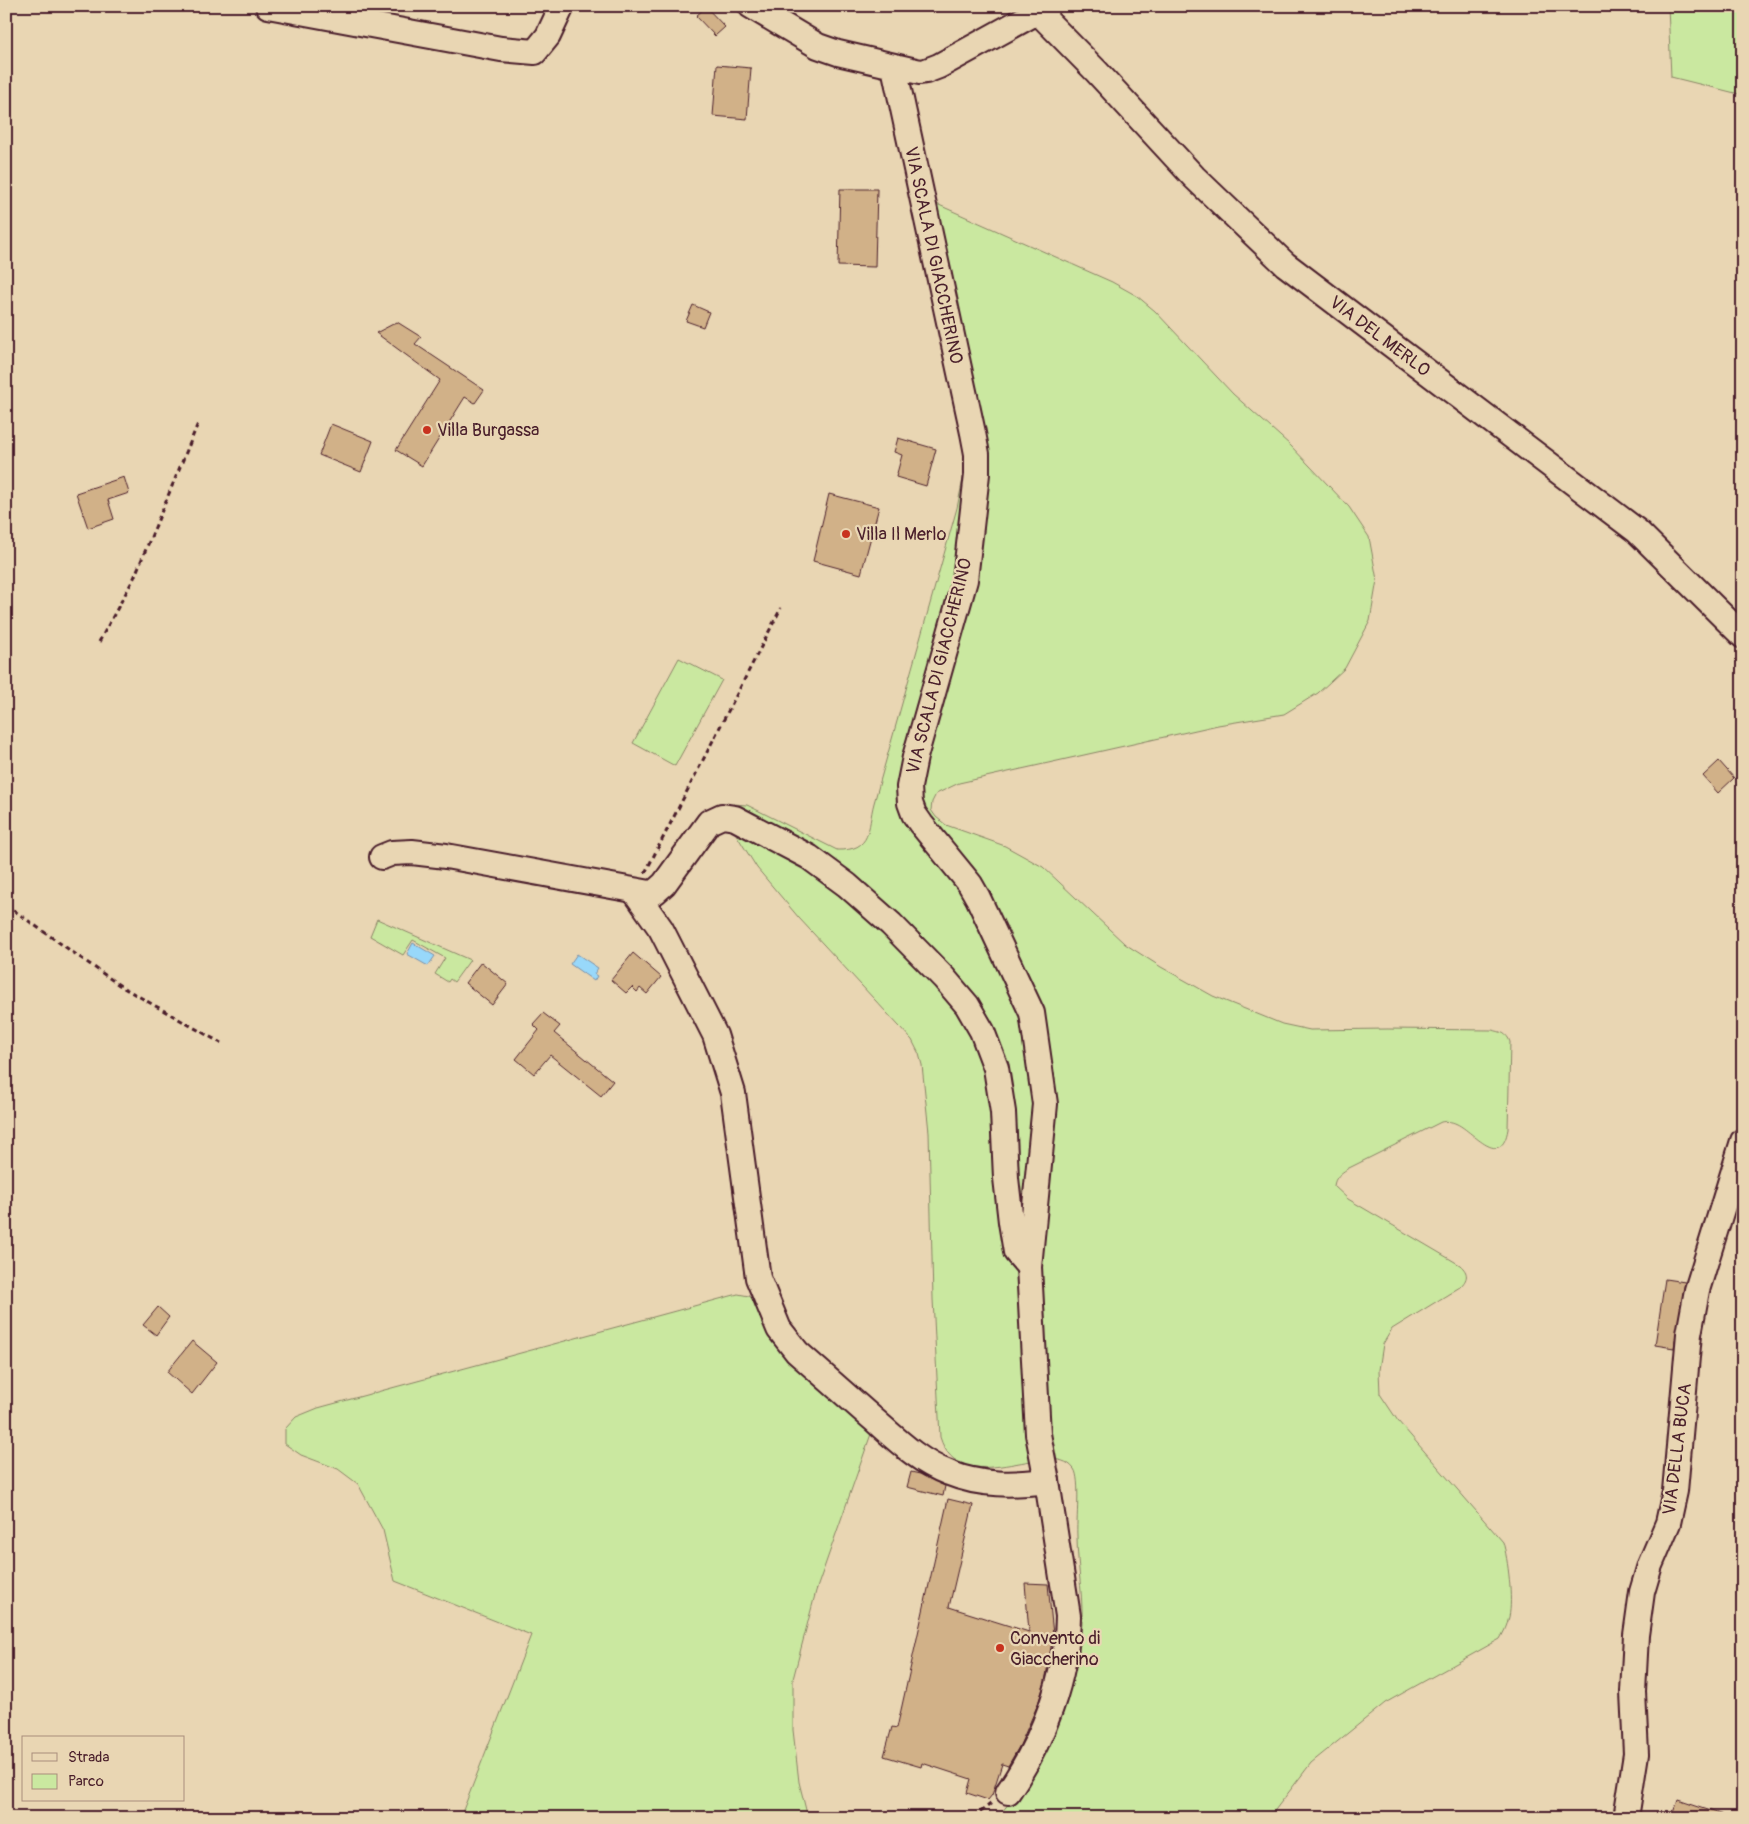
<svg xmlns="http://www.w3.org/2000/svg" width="1749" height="1824" font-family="Pangolin,sans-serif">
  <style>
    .green { fill: #cae8a0; stroke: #8a8466 }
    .water { fill: #98d8fa; stroke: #798ea7 }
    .building { fill: #d1b188; stroke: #4a1f2b }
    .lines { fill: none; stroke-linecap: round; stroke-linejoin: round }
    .minor-casing { stroke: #4a1f2b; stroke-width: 28 }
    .path { stroke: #4a1f2b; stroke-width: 3; stroke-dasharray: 5 4; stroke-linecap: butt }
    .minor { stroke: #e9d6b3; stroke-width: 24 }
    .poi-dot { fill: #c8321e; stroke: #e9d6b3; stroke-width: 2 }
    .labels { text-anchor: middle; stroke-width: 4.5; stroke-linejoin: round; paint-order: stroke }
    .street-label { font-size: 18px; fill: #4a1f2b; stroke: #e9d6b3 }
    .poi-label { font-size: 18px; fill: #4a1f2b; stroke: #e9d6b3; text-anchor: start }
  </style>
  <rect width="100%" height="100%" fill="#e9d6b3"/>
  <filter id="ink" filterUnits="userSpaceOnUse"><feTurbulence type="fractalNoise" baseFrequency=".02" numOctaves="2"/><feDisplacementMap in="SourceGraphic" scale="10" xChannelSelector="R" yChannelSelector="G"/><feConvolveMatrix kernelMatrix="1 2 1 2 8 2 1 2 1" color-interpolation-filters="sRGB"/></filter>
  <g filter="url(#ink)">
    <g class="green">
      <polygon points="1668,6 1743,6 1743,95 1671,77"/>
      <path d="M930,201l182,81 25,14 18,15 78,83 57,51 59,62 20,30 8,43 -7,41 -25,47 -27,25 -34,21 -66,11 -259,58 -23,11 -4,8 -1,8 5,7 10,8 59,21 38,21 82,77 36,23 52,29 69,28 28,6 77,-1 105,1c9,2 15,3 18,12l-2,87c-7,41 -34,3 -51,-5 -6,-3 -11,-3 -16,-2l-94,47c-7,5 -12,8 -13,17l14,13 112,66c9,8 8,14 0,22l-68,42 -9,15 -4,26 1,24 18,27 105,121c5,17 10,58 6,75 -2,9 -5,15 -9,22l-115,64 -74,60 -42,55h-273c22,-22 33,-45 47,-73 7,-13 15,-26 20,-40 9,-22 16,-47 18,-70 4,-33 -4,-66 -4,-99 -1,-14 4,-57 -3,-67 -24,-33 -114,34 -134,-32l-7,-138 -4,-167 -7,-67 -3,-11 -7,-14 -113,-122 -42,-50 -23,-37 -5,-22 4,-5 14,1 90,45c36,1 30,-21 37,-47l83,-295 7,-34 9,-65z"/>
      <polygon points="679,658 722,680 675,766 633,743"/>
      <polygon points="377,919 470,960 454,982 450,979 448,982 435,974 445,958 413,940 403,955 370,936"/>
      <polygon points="738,1294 749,1296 758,1302 872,1431 816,1591 793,1679 793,1730 799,1782 808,1818 460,1818 531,1635 395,1581 383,1530 358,1484 338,1469 301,1455 285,1444 285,1429 296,1417 318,1408"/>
    </g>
    <g class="water">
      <polygon points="413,943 435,956 428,966 407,954"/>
      <polygon points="577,954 598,968 594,974 597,976 594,981 570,964"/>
    </g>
    <g class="building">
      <polygon points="706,7 725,27 715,36 696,16"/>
      <polygon points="717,65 751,68 747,119 713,116"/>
      <polygon points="840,189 877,189 875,267 838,266"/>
      <polygon points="693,305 709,312 703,327 686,321"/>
      <polygon points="397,322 421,337 415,344 484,390 475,403 465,397 422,466 396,450 440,380 376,333"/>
      <polygon points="331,424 373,441 361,472 319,455"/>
      <polygon points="898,438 936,449 926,486 896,477 902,455 894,452"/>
      <polygon points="124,477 129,493 108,500 114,519 88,528 76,493"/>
      <polygon points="829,494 879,507 861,574 813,561"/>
      <polygon points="1719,761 1734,778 1718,793 1703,776"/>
      <polygon points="633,953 661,977 647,994 640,988 637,992 632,987 626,993 611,980"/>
      <polygon points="481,962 508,984 492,1005 465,983"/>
      <polygon points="543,1013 560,1026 554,1033 613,1081 601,1096 550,1055 534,1074 516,1059 539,1030 533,1024"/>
      <polygon points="1665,1279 1685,1282 1674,1348 1655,1345"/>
      <polygon points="158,1307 169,1317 156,1335 143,1325"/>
      <polygon points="192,1341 217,1362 192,1394 167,1372"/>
      <polygon points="911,1472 920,1474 945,1486 943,1496 907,1487"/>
      <polygon points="948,1499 973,1505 949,1607 1029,1632 1025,1583 1048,1584 1053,1635 1045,1682 1038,1704 1020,1745 1008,1766 1002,1764 992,1795 988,1800 967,1793 971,1779 922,1763 921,1767 884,1756 892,1727 897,1728"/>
      <polygon points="1678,1800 1723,1815 1722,1818 1672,1818"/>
    </g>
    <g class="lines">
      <g class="minor-casing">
        <g id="minor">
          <polyline points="268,6 501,49 535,52 548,36 562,6"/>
          <polyline points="751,6 818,46 838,53 920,72 926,71 939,66 1048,6"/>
          <polyline points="1038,12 1097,72 1194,177 1285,264 1637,531 1743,636"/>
          <path d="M894,67l79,366 4,21v20l-12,106 -50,177 -6,30 1,16 4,11 7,10 49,60 8,14 54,115 13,91 -16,163 9,167 9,47 21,135c-1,62 -25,125 -60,176"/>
          <polyline points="382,857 392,853 412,852 446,856 650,893 655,892 664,884 709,822 722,816 735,818 809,857 847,885 891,924 944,978 967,1005 982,1031 996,1068 1003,1112 1006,1178 1011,1222 1016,1252 1029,1267"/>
          <path d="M635,892l26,37 54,106 18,58 25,185 21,51 18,23c25,22 50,44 75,66 24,21 47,44 77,55 32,13 65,12 98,8"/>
          <polyline points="1626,1818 1636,1754 1633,1692 1636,1635 1642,1592 1650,1565 1668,1523 1675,1491 1689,1334 1697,1290 1743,1141"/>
        </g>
      </g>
      <g class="path">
        <polyline points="99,642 134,578 199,421"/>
        <polyline points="645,873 781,608"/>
        <polyline points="6,905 122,987 221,1043"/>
        <polyline points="973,1818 993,1802"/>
      </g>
      <use href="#minor" class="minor"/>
    </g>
  </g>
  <g class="poi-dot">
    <circle cx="427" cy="430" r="5"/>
    <circle cx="846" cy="534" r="5"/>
    <circle cx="1000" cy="1648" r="5"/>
  </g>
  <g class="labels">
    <g class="street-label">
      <text transform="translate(934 255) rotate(78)" y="6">VIA SCALA DI GIACCHERINO</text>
      <text transform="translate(1380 336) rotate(37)" y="6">VIA DEL MERLO</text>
      <text transform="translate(939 666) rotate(-76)" y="6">VIA SCALA DI GIACCHERINO</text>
      <text transform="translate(1677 1449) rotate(-83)" y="6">VIA DELLA BUCA</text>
    </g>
    <g class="poi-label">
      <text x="437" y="436">Villa Burgassa</text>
      <text x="856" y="540">Villa Il Merlo</text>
      <text x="1010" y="1644">Convento di<tspan x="1010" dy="21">Giaccherino</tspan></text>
    </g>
  </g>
  <rect width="1749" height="1824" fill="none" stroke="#e9d6b3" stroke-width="25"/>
  <rect x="12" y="12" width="1724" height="1799" fill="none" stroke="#4a1f2b" stroke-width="2" filter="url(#ink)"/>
  <rect x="22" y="1736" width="162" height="65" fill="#e9d6b3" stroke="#a98d7d"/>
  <rect x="32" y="1753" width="25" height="8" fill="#e9d6b3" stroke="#a98d7d"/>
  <text x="68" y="1762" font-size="15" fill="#4a1f2b">Strada</text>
  <rect x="32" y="1774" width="25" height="15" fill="#cae8a0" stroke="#a98d7d"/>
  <text x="68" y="1786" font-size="15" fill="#4a1f2b">Parco</text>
</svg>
